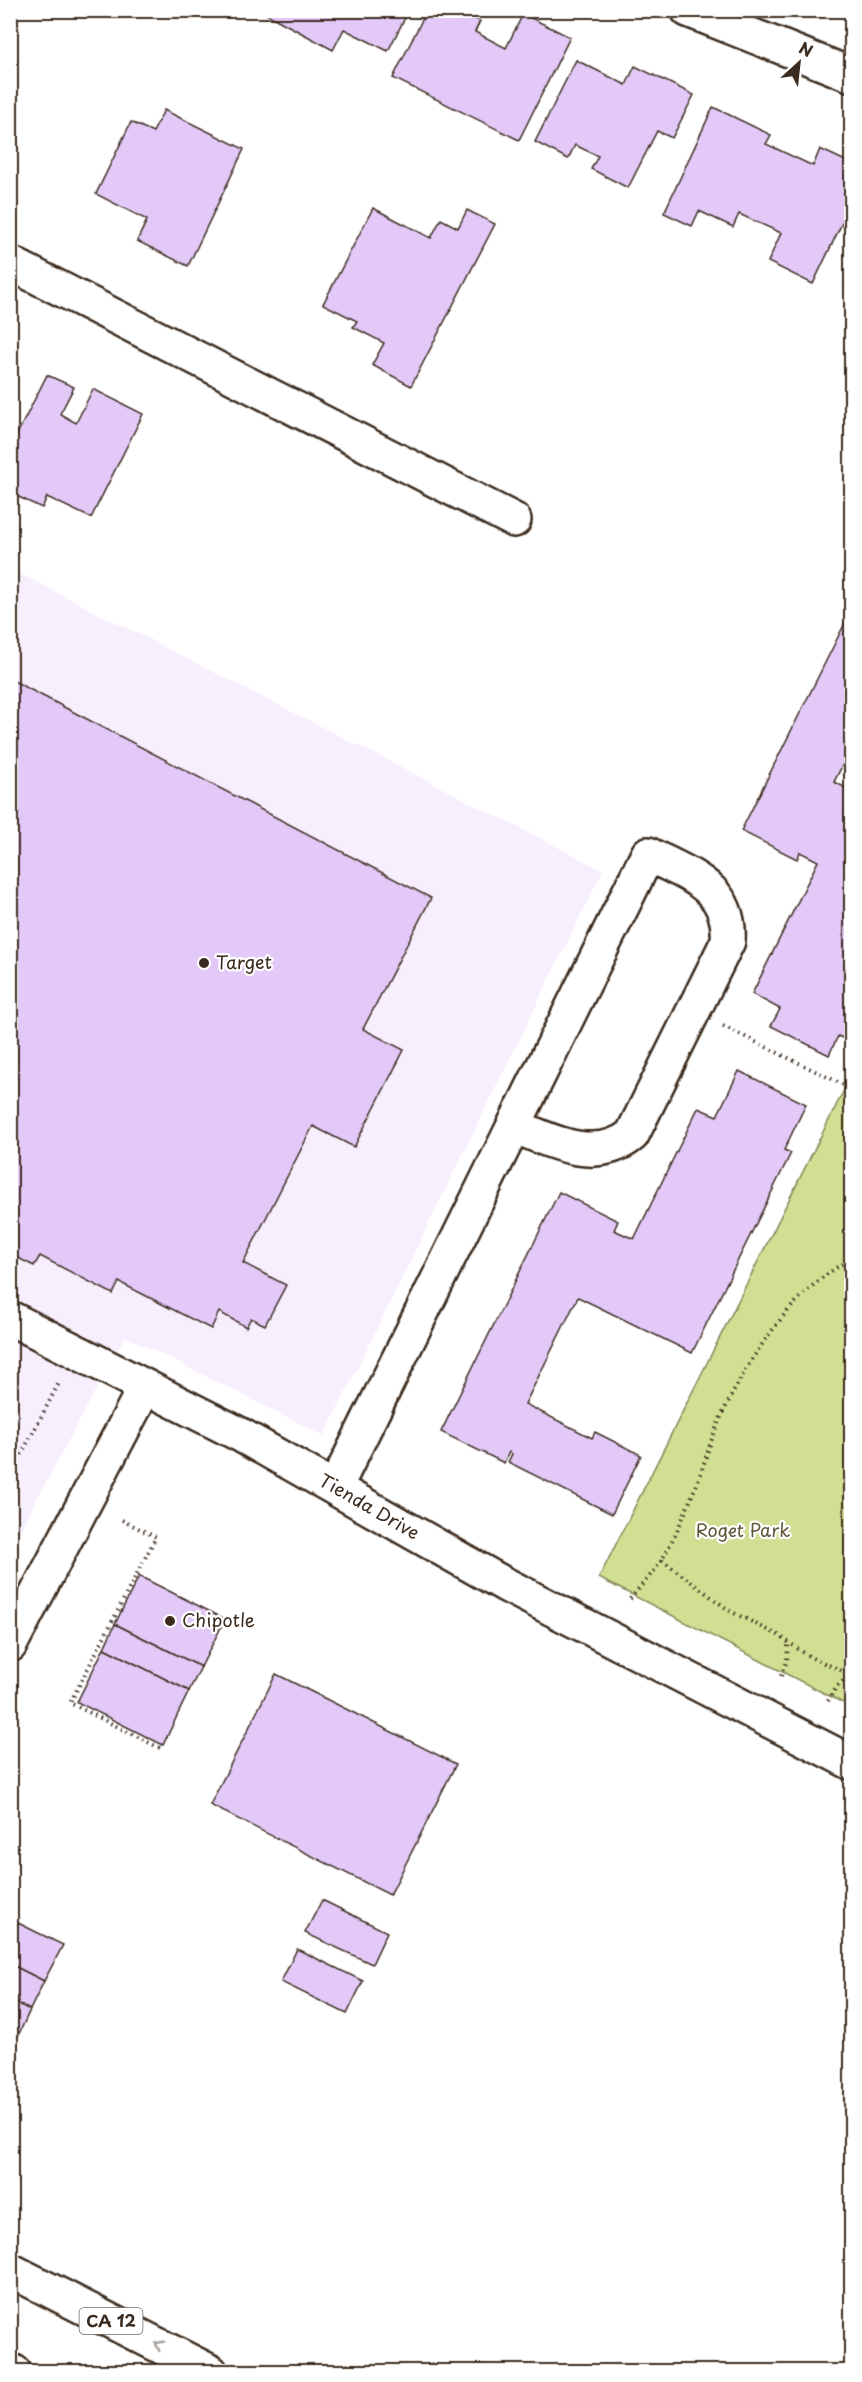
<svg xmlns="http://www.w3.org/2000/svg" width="862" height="2382" font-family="'Playpen Sans',sans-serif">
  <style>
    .built { fill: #f7effd }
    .green { fill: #d1df92; stroke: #868458; stroke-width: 1.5 }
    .building { fill: #e3c9f8; stroke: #3b2a1e; stroke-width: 1.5 }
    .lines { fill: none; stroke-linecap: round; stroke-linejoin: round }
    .minor-casing { stroke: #3b2a1e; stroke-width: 38 }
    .major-casing { stroke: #3b2a1e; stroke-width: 38 }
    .path { stroke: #3b2a1e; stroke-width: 4; stroke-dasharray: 1.5 4.5; stroke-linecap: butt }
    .minor { stroke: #fff; stroke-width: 33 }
    .major { stroke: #fff; stroke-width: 33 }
    .oneway { stroke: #a79f9a }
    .poi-dot { fill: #3b2a1e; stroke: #fff; stroke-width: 2 }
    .labels { text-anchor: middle; stroke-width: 4.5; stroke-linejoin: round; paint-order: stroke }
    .shield { fill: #fff; stroke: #766a62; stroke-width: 1.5 }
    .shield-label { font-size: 16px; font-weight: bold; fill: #3b2a1e }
    .poi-label { font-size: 18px; fill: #3b2a1e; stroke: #fff; text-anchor: start }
    .street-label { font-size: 18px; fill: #3b2a1e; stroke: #fff }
    .park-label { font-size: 18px; fill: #60573b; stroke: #fff }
  </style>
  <rect width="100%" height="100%" fill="#fff"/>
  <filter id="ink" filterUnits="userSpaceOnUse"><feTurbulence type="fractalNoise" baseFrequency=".0167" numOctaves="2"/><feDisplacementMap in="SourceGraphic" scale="12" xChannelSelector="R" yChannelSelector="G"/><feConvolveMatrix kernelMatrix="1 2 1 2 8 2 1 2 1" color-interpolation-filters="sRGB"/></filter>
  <g filter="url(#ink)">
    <polygon class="built" points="11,569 603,870 324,1436 125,1336 11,1547"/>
    <polygon class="green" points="851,1076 852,1707 851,1707 599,1578"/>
    <g class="building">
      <polygon points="259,10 409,10 388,51 344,29 333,50"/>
      <polygon points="427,10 458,10 480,21 475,32 506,48 523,14 570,37 519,140 393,78"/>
      <polygon points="576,60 626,85 635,66 694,95 672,138 657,131 628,188 591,169 598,156 575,145 568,159 535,142"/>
      <polygon points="713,107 771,135 766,144 813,166 820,149 852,164 852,202 813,284 768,262 781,233 739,214 733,227 699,211 692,226 664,213"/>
      <polygon points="164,110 244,149 188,266 137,241 147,220 96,194 131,122 153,132"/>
      <polygon points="373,208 431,238 441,219 458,228 467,210 495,224 411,386 372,365 384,343 353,327 357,321 323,304"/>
      <polygon points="852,271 852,285 846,282"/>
      <polygon points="47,375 74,387 60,414 76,423 93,389 143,414 91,518 47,497 42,508 10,493 10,448"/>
      <polygon points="852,609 852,746 834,782 852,791 852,1034 848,1041 838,1036 829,1055 771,1026 780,1009 752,994 818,861 800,852 797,859 741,831"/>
      <polygon points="10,679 431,898 363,1029 404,1050 354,1147 313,1126 243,1263 286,1285 265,1325 251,1318 246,1327 219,1312 211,1329 119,1282 113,1294 40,1256 34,1266 10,1254"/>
      <polygon points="739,1071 806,1104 784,1150 791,1153 692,1353 578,1297 525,1404 592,1438 595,1432 641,1455 612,1514 508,1462 512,1454 509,1452 504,1463 441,1432 559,1192 618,1221 614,1230 634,1239 698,1108 717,1116"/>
      <polygon points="139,1576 225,1619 201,1667 115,1624"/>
      <polygon points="115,1624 201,1667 189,1691 104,1648"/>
      <polygon points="104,1648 189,1691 163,1745 77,1702"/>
      <polygon points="276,1674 456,1764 390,1895 210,1805"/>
      <polygon points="322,1900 387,1932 372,1964 305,1933"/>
      <polygon points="10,1919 63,1945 44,1981 10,1964"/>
      <polygon points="297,1949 363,1981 347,2014 281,1982"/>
      <polygon points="10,1964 44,1981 30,2010 10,2000"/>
      <polygon points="10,2000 30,2010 10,2053"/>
    </g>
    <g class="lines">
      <g class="minor-casing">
        <g id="minor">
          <polyline points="688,10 852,75"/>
          <polyline points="10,263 514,520"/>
          <polyline points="10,1318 239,1434 504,1584 852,1763"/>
          <path d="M335,1488l313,-634c40,21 84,33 80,87l-96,194c-36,29 -80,7 -117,-9"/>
          <polyline points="10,1645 145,1387"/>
        </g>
      </g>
      <g class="major-casing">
        <g id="major">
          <polyline points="10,2270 211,2372"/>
          <polyline points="10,2370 14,2372"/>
        </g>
      </g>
      <g class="path">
        <polyline points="723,1026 852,1089"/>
        <polyline points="10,1476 60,1381"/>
        <polyline points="122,1520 156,1537 70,1703 162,1749"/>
        <polyline points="662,1560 730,1611 778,1635 810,1657 852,1675"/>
        <path d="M630,1599c11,-14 26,-28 34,-43 11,-20 21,-42 29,-63 10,-22 15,-47 25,-69 25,-58 75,-137 134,-165"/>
        <polyline points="781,1676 787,1661 788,1644"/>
        <polyline points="828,1701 836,1688 850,1674"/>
      </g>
      <use href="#minor" class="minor"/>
      <use href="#major" class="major"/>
    </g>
    <defs><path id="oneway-chevron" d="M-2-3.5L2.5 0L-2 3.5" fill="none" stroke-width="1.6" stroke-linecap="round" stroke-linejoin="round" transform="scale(1.5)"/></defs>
    <use class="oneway" href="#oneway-chevron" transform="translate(159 2345) rotate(-153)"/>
  </g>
  <g class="poi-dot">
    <circle cx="204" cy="963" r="6"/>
    <circle cx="170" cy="1621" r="6"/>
  </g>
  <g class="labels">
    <rect class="shield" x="79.5" y="2308" width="63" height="26" rx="4.5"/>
    <g class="shield-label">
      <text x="111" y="2327">CA 12</text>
    </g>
    <g class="poi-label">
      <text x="216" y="969">Target</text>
      <text x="182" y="1627">Chipotle</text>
    </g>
    <g class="street-label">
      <text transform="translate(369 1507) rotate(30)" y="6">Tienda Drive</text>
    </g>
    <g class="park-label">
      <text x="743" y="1537">Roget Park</text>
    </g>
  </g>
  <rect width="862" height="2382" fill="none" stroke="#fff" stroke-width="36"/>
  <rect x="18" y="18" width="826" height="2346" fill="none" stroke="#3b2a1e" stroke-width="2" filter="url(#ink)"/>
  <g transform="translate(799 63) rotate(27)" stroke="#ffffff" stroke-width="4.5" paint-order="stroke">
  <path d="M0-4.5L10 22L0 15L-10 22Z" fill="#3b2a1e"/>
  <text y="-9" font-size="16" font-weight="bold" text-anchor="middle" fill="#3b2a1e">N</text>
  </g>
</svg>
